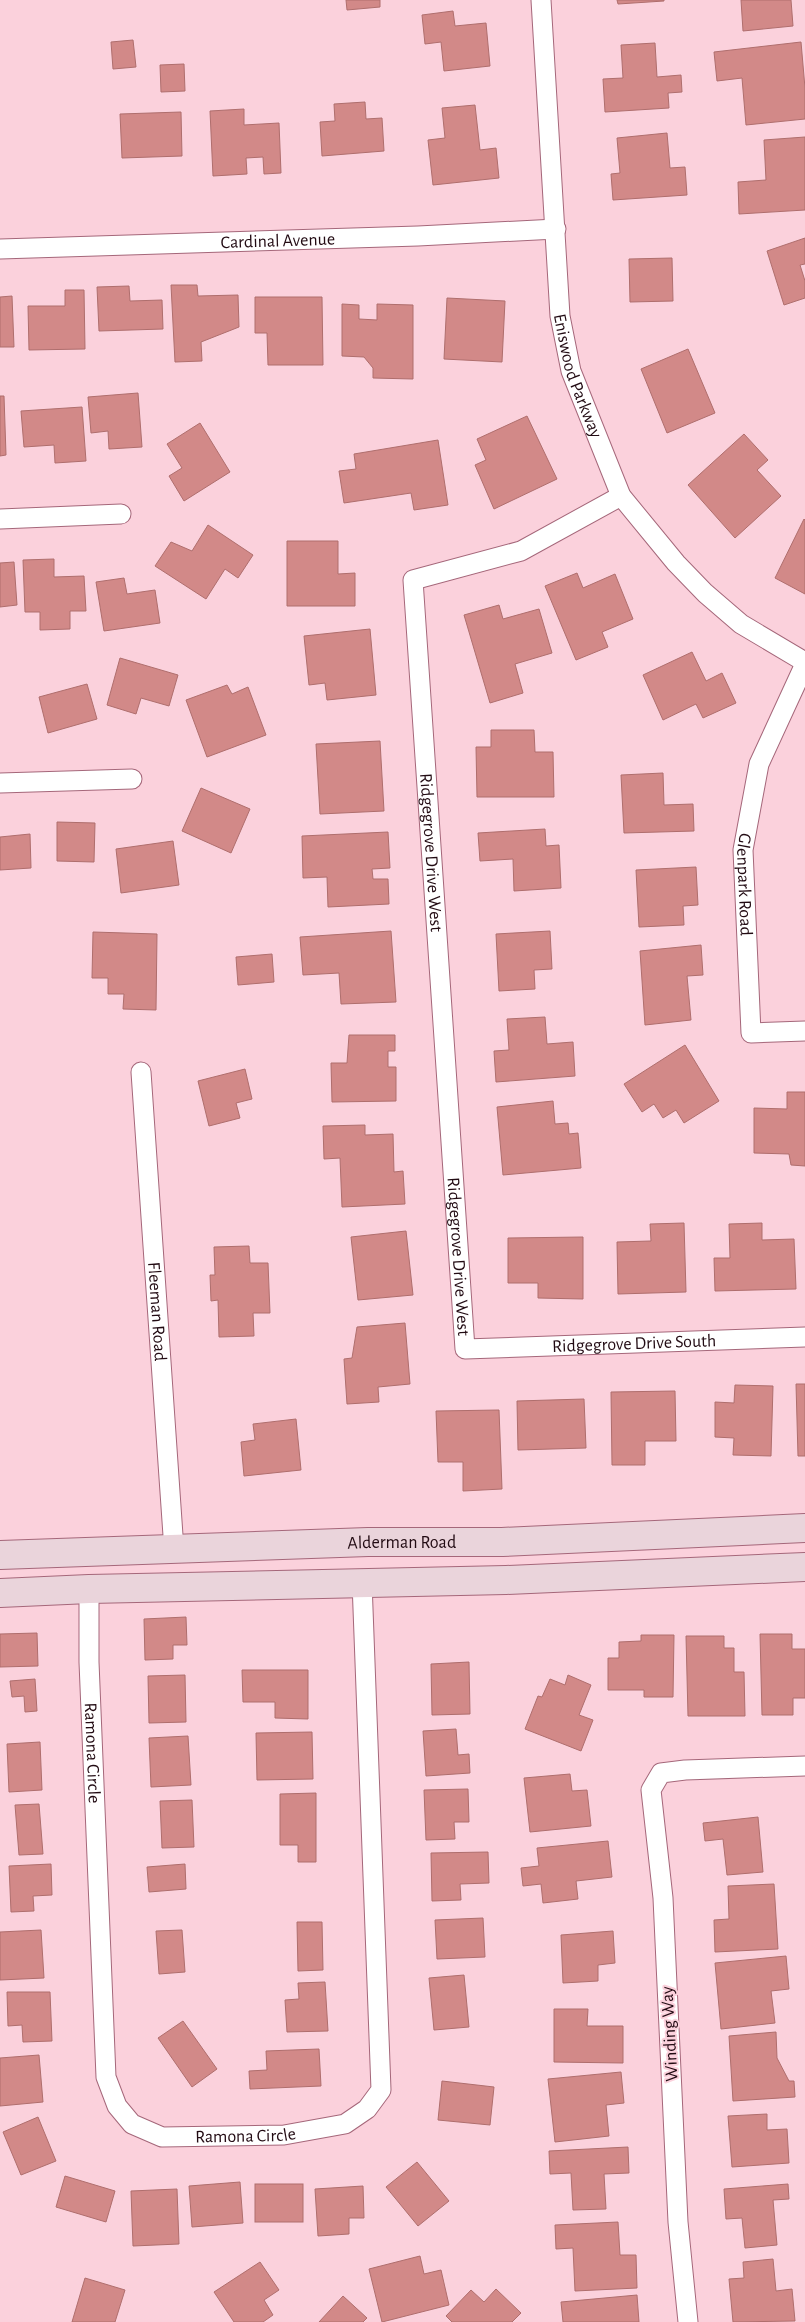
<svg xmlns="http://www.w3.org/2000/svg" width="805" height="2322" font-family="'Alegreya Sans',sans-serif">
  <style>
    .building { fill: #d28988; stroke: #af6e6d }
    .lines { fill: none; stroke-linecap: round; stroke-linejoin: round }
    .minor-casing { stroke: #a5677a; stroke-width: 21 }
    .secondary-casing { stroke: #a5677a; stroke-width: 30 }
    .minor { stroke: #fff; stroke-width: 19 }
    .secondary { stroke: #ead4db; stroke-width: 28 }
    .labels { text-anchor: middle; stroke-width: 4; stroke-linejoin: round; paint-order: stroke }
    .street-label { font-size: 18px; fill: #220b13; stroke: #fbd1dc }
  </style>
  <rect width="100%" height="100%" fill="#fbd1dc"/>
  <g class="building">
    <polygon points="346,0 380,0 380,7 347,10"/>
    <polygon points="617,0 664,0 664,1 618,4"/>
    <polygon points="741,0 791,0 793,26 743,31"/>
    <polygon points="453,11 455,26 486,23 490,66 444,71 441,42 425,44 422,15"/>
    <polygon points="133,40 136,67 113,69 111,42"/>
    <polygon points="801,42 805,88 805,119 746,125 742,78 717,81 714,52"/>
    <polygon points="655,43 657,77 681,75 682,92 668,93 669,108 605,112 603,79 623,78 621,45"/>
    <polygon points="184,64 185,91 161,92 160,65"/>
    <polygon points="365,102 366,119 382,118 384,151 322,156 320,122 335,121 334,104"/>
    <polygon points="475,105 480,150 496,148 499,178 433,185 428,140 445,138 442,108"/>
    <polygon points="244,109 244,125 279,123 281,173 264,174 263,157 246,158 247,174 213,176 210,111"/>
    <polygon points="181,112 182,156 122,158 120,114"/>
    <polygon points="667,133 670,168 685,167 687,195 613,200 611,174 620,173 617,138"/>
    <polygon points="805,137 805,210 739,214 738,182 766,180 764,140"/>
    <polygon points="805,238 805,264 800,265 805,281 805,298 784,305 767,251"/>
    <polygon points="672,258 673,301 630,302 629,259"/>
    <polygon points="171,285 197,285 198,296 238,295 239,327 201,342 202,361 175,362"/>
    <polygon points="129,286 130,301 162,300 163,329 99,331 97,287"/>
    <polygon points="65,290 84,290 85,349 29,350 28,306 65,306"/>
    <polygon points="12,296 14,347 0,347 0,297"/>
    <polygon points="255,297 322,297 323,365 268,365 267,333 255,333"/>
    <polygon points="447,298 505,301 502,362 444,359"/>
    <polygon points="342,304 359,305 359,319 377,320 377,304 413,305 413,379 373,378 373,368 364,357 342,356"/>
    <polygon points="688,349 715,413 667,433 641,369"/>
    <polygon points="138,393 142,447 109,449 108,431 91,433 88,397"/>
    <polygon points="0,396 4,396 6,455 0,456"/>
    <polygon points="82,407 86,461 55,463 54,445 24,447 21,411"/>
    <polygon points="527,416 557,479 494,509 475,465 486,460 477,439"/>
    <polygon points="200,423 230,472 184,501 169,476 182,468 167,444"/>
    <polygon points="744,434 768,460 757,470 781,496 735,538 688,485"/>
    <polygon points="438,440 448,505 414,510 411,493 344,503 339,471 356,469 354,454"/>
    <polygon points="804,519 805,520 805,594 775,578"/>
    <polygon points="208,525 253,555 238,578 225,569 206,599 155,566 171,542 192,551"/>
    <polygon points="287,541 338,541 338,574 355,573 355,606 287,606"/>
    <polygon points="54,559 54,577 84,576 86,611 70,611 70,629 40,630 40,612 25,612 23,560"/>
    <polygon points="14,562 17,605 0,607 0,563"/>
    <polygon points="577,573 583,588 615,574 633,619 602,632 608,647 576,660 545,586"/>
    <polygon points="124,578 127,594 155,590 160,623 104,631 96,582"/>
    <polygon points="499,605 503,619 539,609 552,653 515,664 523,693 490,703 464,615"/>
    <polygon points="370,629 376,695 327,700 325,683 309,685 304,636"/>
    <polygon points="692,652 706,681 722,673 736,703 703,718 696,704 663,720 643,675"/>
    <polygon points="120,658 178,675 169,706 141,698 136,714 107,705"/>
    <polygon points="87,684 97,719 48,733 39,697"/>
    <polygon points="227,685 232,694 248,687 266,735 207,757 186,700"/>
    <polygon points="491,730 534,730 535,752 553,752 554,797 477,797 476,747 491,747"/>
    <polygon points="380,741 384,811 320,814 316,744"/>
    <polygon points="663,773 664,805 693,804 694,831 624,833 621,775"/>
    <polygon points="201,788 250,809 231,853 182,831"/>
    <polygon points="57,822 95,823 94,862 57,861"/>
    <polygon points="545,829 546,846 559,845 561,888 514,891 513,859 480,861 478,833"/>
    <polygon points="388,832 390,868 372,869 373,879 388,879 389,904 328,907 327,877 303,878 302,836"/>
    <polygon points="30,834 31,868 0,870 0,837"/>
    <polygon points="173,841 179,885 121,893 116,849"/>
    <polygon points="696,867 698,905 683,906 684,925 639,927 636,870"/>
    <polygon points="391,931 396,1002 341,1004 339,973 303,975 300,937"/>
    <polygon points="550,931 552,969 534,970 535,989 499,991 496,934"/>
    <polygon points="93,932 157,934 156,1010 123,1009 124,994 108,994 108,978 92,978"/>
    <polygon points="701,945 703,975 687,976 691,1020 645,1025 640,951"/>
    <polygon points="272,954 274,982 238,985 236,957"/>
    <polygon points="545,1017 547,1044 573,1042 575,1076 496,1082 494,1051 509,1050 507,1019"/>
    <polygon points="349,1035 395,1035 395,1051 388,1051 388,1067 396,1067 396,1101 332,1102 331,1063 347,1063"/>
    <polygon points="685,1045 719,1101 684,1123 676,1110 663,1118 654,1104 642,1112 624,1084"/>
    <polygon points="245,1069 252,1099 236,1103 240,1118 209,1126 198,1081"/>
    <polygon points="787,1092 805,1092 805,1166 791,1165 789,1154 754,1153 754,1108 787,1109"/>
    <polygon points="553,1101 555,1124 568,1123 569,1134 578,1133 581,1168 503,1175 497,1107"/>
    <polygon points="365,1125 365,1135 393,1134 394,1172 403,1171 405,1204 342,1207 340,1158 324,1159 323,1126"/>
    <polygon points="684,1223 686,1292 618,1294 617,1242 651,1241 650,1224"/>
    <polygon points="762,1223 762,1240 794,1239 796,1289 715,1291 714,1258 730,1258 729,1224"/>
    <polygon points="406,1231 413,1295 358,1300 351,1237"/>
    <polygon points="583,1237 583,1299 538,1298 538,1283 508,1283 508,1238"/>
    <polygon points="249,1246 250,1263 268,1263 270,1313 253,1313 254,1336 219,1337 218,1300 211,1301 210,1275 215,1275 214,1247"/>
    <polygon points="405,1323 410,1384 378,1387 379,1402 347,1404 344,1359 352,1358 357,1327"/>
    <polygon points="796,1384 805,1384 805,1456 798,1456"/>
    <polygon points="735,1385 773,1386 771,1456 733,1455 734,1438 715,1437 715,1402 734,1403"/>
    <polygon points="675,1391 676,1441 645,1441 645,1465 612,1465 611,1392"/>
    <polygon points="584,1399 586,1448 518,1450 517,1401"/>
    <polygon points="499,1410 502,1489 463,1491 463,1462 438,1462 436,1411"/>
    <polygon points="296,1419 301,1470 244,1476 241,1442 255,1440 253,1424"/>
    <polygon points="186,1617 187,1645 173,1645 173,1659 145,1660 144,1619"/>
    <polygon points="37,1633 38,1666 0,1667 0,1634"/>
    <polygon points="760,1634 792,1634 792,1649 805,1649 805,1698 793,1698 793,1715 762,1715"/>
    <polygon points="641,1635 674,1635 673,1697 644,1697 644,1690 608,1690 608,1658 619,1658 619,1642 641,1641"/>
    <polygon points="686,1636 724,1636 724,1648 734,1648 734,1672 744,1672 745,1716 688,1716"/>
    <polygon points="469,1662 470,1714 432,1715 431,1664"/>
    <polygon points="242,1670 308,1670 308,1719 275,1718 275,1702 243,1702"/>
    <polygon points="185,1675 186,1722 149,1723 148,1676"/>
    <polygon points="568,1675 591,1685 579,1715 593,1720 581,1751 525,1729 538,1696 542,1697 550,1679 565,1685"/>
    <polygon points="35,1679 37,1711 25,1712 24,1696 12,1697 10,1681"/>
    <polygon points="456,1729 458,1755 469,1754 470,1773 426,1776 423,1731"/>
    <polygon points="312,1732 313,1779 257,1780 256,1733"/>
    <polygon points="188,1736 191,1785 151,1787 149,1738"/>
    <polygon points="40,1742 42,1790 9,1792 7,1744"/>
    <polygon points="570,1774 572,1791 587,1790 591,1826 530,1832 524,1778"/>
    <polygon points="468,1789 469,1822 454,1822 455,1839 426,1840 424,1790"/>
    <polygon points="316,1793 316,1862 298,1862 298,1845 280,1845 280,1794"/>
    <polygon points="192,1800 194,1847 162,1848 160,1801"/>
    <polygon points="39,1804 43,1854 19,1855 15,1805"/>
    <polygon points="758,1817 763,1872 727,1875 723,1839 705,1841 703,1823"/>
    <polygon points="608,1841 612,1877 576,1881 578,1899 543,1903 541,1884 523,1886 521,1868 539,1866 537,1848"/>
    <polygon points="488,1852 489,1883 460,1884 461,1900 432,1901 431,1853"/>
    <polygon points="51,1864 52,1895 33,1896 34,1911 11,1912 9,1866"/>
    <polygon points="185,1864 186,1889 149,1892 147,1867"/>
    <polygon points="774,1884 778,1949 715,1952 714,1920 729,1919 728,1886"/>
    <polygon points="483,1918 485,1957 437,1959 435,1920"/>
    <polygon points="297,1922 322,1922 323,1970 298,1971"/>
    <polygon points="41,1930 44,1978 0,1980 0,1932"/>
    <polygon points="182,1930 185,1972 159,1974 156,1931"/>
    <polygon points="613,1931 615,1963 598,1965 598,1981 563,1983 561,1935"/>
    <polygon points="786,1956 789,1989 771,1991 775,2023 721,2029 715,1963"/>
    <polygon points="464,1975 469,2027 434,2030 429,1978"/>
    <polygon points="325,1982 328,2031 287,2032 285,2000 299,1999 298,1983"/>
    <polygon points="7,1992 50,1992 52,2041 23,2042 22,2025 8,2026"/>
    <polygon points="554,2009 588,2009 587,2026 623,2026 623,2063 554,2062"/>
    <polygon points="183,2021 217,2069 192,2087 158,2038"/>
    <polygon points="776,2032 777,2058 789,2081 794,2081 795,2097 733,2101 729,2036"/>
    <polygon points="319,2049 321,2086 250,2089 249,2071 267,2070 266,2051"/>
    <polygon points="39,2055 43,2102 0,2106 0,2058"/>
    <polygon points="621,2072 624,2103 606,2105 609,2136 555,2142 548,2079"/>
    <polygon points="442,2081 494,2087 490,2125 438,2120"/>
    <polygon points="767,2114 767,2130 787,2129 789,2163 732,2167 728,2116"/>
    <polygon points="38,2117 56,2161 21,2175 3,2132"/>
    <polygon points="628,2147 629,2173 604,2174 606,2209 573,2210 571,2173 550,2174 549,2151"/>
    <polygon points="417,2162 449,2201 418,2226 386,2187"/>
    <polygon points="65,2176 115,2191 106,2222 56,2207"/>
    <polygon points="240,2182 243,2223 192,2227 189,2186"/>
    <rect x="255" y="2184" width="48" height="38"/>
    <polygon points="788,2184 789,2199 773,2200 777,2245 745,2248 742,2218 726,2219 724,2189"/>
    <polygon points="363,2186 364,2218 349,2218 349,2234 318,2236 315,2189"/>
    <polygon points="177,2189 179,2244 133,2246 131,2191"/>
    <polygon points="618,2222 620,2255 636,2255 637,2288 575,2291 573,2248 556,2249 555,2225"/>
    <polygon points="420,2256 424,2274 441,2270 449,2305 382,2322 369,2269"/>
    <polygon points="773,2259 776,2291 792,2289 795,2321 733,2322 729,2279 744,2278 743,2262"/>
    <polygon points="260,2262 279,2290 264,2300 273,2315 263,2322 234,2322 214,2292"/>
    <polygon points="85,2278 125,2290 115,2322 72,2322"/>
    <polygon points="496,2289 521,2313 512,2322 452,2322 446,2316 471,2290 484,2302"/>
    <polygon points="637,2295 639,2322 563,2322 561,2302"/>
    <polygon points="343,2296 367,2318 363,2322 319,2322"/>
  </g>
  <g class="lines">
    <g class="minor-casing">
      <g id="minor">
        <path id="s1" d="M541,0l19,316 11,55 50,125 55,67 29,30 36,31 64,38"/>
        <path id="s2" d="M0,249l418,-13 138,-7"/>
        <path id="s3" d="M621,496l-100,55 -108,29 52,769 340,-12"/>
        <polyline points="0,519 121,514"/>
        <path id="s4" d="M805,664l-46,100 -16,86 8,183 54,-2"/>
        <polyline points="0,783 132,779"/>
        <path id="s5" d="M141,1072l33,478"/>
        <path id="s6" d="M89,1589v73l17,415 11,29 15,18 30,13 122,-2 61,-11 22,-15 14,-19 -19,-508"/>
        <polyline points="688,2322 678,2222 663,1898 651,1790 661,1773 685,1770 805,1766"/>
      </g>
    </g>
    <g class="secondary-casing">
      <g id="secondary">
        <path id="s7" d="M0,1555l368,-13h134l303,-14"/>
        <polyline points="0,1593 89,1589 506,1580 805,1567"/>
      </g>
    </g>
    <use href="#minor" class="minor"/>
    <use href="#secondary" class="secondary"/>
  </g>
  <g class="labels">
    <g class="street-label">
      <text dy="6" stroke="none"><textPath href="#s2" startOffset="278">Cardinal Avenue</textPath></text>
      <text dy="6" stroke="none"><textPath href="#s1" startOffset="379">Eniswood Parkway</textPath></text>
      <text dy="6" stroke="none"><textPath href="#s3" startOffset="499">Ridgegrove Drive West</textPath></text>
      <text dy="6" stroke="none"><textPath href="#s4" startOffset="232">Glenpark Road</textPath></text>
      <text dy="6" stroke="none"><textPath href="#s3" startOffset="904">Ridgegrove Drive West</textPath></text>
      <text dy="6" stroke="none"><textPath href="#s5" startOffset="240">Fleeman Road</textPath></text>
      <text dy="6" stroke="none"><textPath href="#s3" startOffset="1166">Ridgegrove Drive South</textPath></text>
      <text dy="6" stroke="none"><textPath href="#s7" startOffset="402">Alderman Road</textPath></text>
      <text dy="6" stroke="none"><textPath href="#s6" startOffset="164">Ramona Circle</textPath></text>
      <text transform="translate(669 2034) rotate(-93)" y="6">Winding Way</text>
      <text dy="6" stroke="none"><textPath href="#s6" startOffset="659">Ramona Circle</textPath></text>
    </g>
  </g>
</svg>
